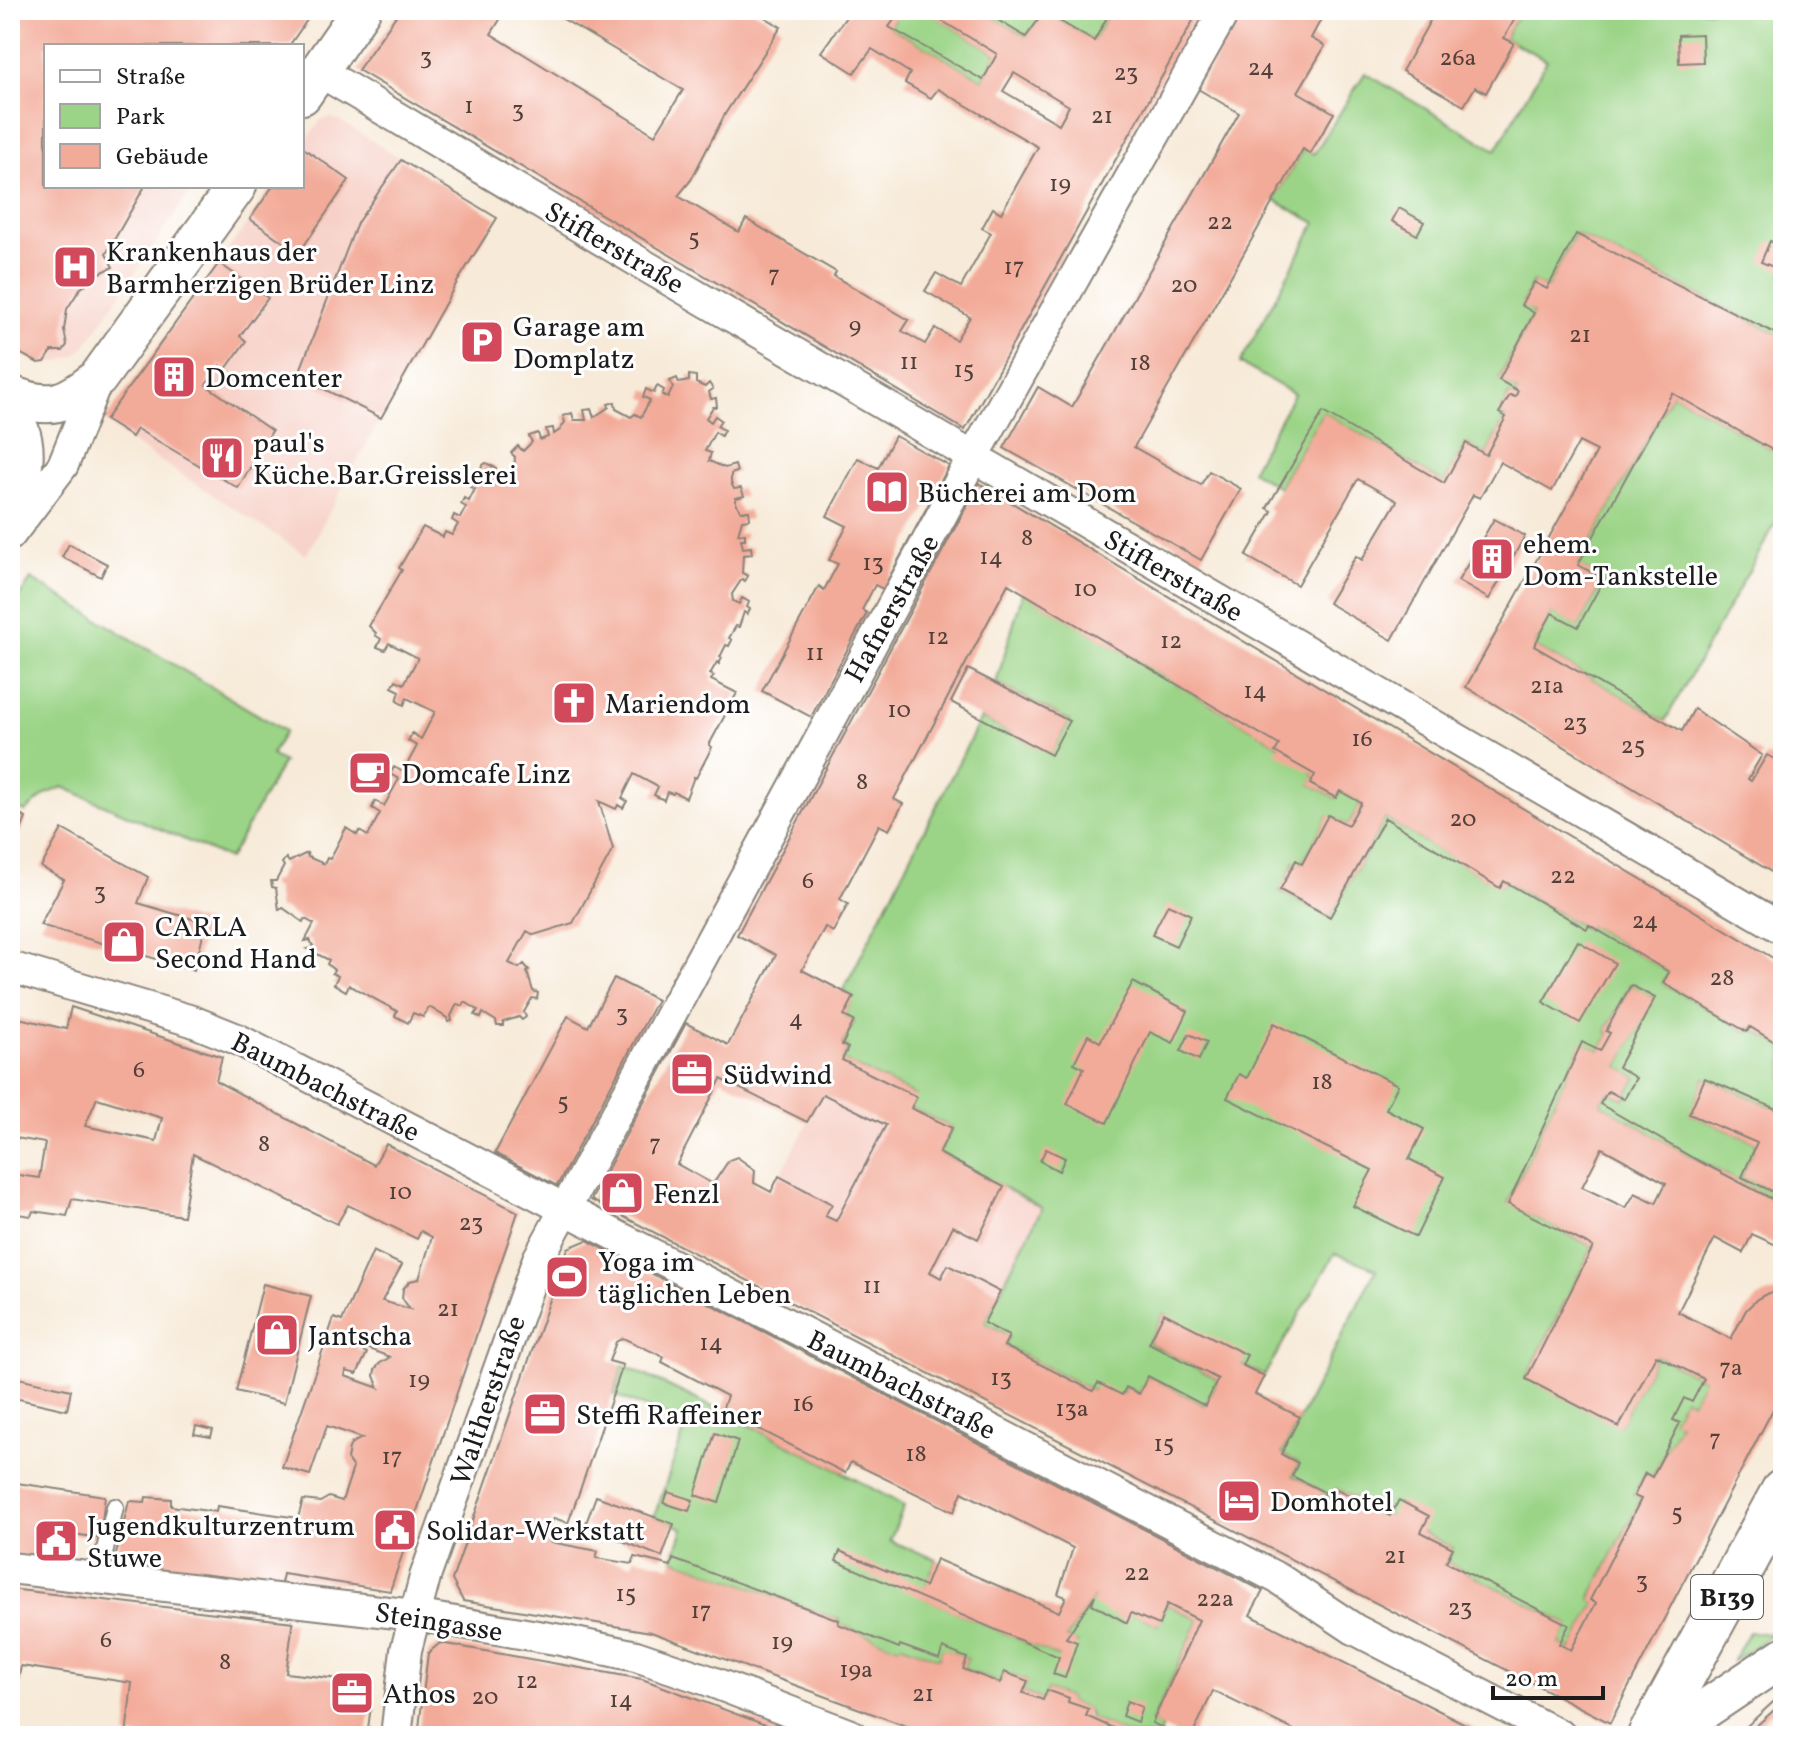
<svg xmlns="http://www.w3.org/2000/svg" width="1793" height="1746" font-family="Vollkorn,serif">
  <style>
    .built { fill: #f7d1c8 }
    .green { fill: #9bd487; stroke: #5c7852; stroke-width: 2 }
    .building { fill: #f3ab99; fill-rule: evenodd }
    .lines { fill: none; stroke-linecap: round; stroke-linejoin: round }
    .service-casing { stroke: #8a837a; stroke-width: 20 }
    .minor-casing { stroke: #8a837a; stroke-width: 34 }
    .tertiary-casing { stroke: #8a837a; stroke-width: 42 }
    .primary-casing { stroke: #8a837a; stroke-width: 48 }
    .service { stroke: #fff; stroke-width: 16 }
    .minor { stroke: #fff; stroke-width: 30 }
    .tertiary { stroke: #fff; stroke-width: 38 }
    .primary { stroke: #fff; stroke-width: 44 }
    .labels { text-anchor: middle; stroke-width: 6; stroke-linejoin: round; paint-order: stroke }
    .number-label { font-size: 24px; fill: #52403b }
    .shield { fill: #fff; stroke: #606060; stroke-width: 2 }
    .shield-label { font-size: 26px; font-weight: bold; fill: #1c1c1c }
    .street-label { font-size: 28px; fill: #1c1c1c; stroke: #fff }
    .poi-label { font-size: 28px; fill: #1c1c1c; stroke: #fff; text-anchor: start }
  </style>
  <rect width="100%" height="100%" fill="#fff"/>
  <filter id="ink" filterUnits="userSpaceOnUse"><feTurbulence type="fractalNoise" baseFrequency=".0125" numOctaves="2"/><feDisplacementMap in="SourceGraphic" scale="16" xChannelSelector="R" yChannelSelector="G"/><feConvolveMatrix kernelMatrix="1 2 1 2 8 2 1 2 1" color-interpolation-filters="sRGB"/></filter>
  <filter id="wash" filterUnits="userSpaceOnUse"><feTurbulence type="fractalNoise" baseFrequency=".006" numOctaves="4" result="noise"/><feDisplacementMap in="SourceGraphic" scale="32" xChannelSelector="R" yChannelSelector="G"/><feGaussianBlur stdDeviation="1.8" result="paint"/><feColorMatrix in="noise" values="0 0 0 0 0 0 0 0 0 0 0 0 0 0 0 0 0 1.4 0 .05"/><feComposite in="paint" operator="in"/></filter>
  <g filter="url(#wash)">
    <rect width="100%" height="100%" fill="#f7ead8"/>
    <g class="built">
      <polygon points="10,10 315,10 290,46 46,46 46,186 194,186 84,348 75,356 47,365 10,349"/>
      <polygon points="329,118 339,120 496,218 455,282 306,555 123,437 105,420 274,186 302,186 302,147 321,120"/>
      <polygon points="823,1094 1042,1208 952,1385 730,1271"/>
    </g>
    <g class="green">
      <polygon points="901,10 938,10 935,16 997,54 983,80 889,27"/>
      <polygon points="981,10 1108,10 1110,11 1094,41 1044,12 1026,37"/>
      <polygon points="1520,10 1783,10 1783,337 1576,234 1547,289 1533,282 1522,304 1534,313 1499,379 1518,391 1515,397 1509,395 1500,413 1506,417 1486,455 1466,443 1444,483 1323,412 1279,487 1251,471 1294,394 1240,363 1316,223 1274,200 1303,149 1314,154 1365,73 1496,150 1547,60 1504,38"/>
      <polygon points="1672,393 1783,456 1783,510 1665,721 1534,646 1552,612 1578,626 1604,580 1578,565"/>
      <polygon points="31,579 285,731 271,755 283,762 229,859 63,787 46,794 25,812 10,804 10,611"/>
      <polygon points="1023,592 1279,745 1315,775 1311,784 1336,798 1340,791 1361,803 1348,825 1328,816 1302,864 1295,861 1280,891 1330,917 1385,818 1500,887 1504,881 1586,929 1589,925 1669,972 1663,983 1747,1032 1750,1027 1783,1047 1783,1112 1705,1078 1690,1114 1757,1143 1742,1177 1778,1194 1776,1201 1693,1158 1600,1104 1608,1091 1624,1099 1636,1078 1618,1067 1654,998 1630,985 1606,1031 1610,1033 1600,1051 1582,1043 1508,1203 1593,1247 1526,1378 1619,1426 1656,1355 1704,1379 1692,1402 1684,1398 1673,1419 1680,1423 1652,1477 1645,1474 1634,1495 1641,1499 1590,1599 1596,1603 1571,1650 1559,1644 1569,1625 1446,1562 1453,1548 1337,1489 1329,1503 1321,1498 1323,1492 1292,1476 1298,1463 1281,1454 1376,1269 1335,1253 1264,1376 1242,1365 1164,1313 1149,1343 1218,1379 1205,1406 1148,1376 1139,1394 1126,1387 1122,1395 1093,1391 1004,1346 1009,1336 984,1323 1042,1208 939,1153 952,1128 911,1108 916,1096 842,1060 848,1048 842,1045 854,1022 844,1016 853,997 843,991 981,718 1051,754 1069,721 996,683"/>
      <path d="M623,1365c96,44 190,90 281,141l-14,35 46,18 -14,38 137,60 18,-14 -11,-5 29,-43 63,30 9,-21 32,16 -47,102 10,5 -3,9h-28l-41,-18 -2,-9 -20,-7 1,-4 -22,-8 -4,10 -20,-7 4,-12 -23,-9 -4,11 -37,-14 4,-11 -24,-9 -4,10 -38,-14 -2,3 -61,-24 1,-4 -166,-61 10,-31 -29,-11 33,-94 -73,-28z"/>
      <polygon points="1783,1622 1783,1627 1732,1662 1749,1632 1770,1634"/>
    </g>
    <g id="blocks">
      <g class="building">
        <polygon points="10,10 314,10 289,46 46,46 46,186 145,186 106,254 113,267 98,274 80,289 67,309 64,330 67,345 63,351 52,351 45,362 38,363 10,348"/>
        <path d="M400,10h106l-15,24 164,101 28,-45 -135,-80h205l28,17 -56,87 -34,66 -13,16 61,36 7,-13 90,53 -2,4 75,44 -7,11 23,13 10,-16 21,12 14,-23 -45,-26 11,-18 25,14 30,-54 -9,-5 11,-20 8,5 37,-66 -100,-58 -7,9 -26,-15 5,-10 -38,-24 -18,24 -33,-21 30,-42h50l-12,17 94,53 14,-26 -63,-38 4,-6h43l45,27 18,-25 50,29 17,-31h88l-234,420 -607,-360zM1014,73l55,33 -10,18 -56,-33z"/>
        <polygon points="1243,10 1326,10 1311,38 1325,46 1298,92 1334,113 1310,154 1303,149 1134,447 1201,485 1209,471 1241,489 1201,560 1004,448 1038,387 1072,407 1239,113 1198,89"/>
        <polygon points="1436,10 1520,10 1504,38 1514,43 1486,93 1475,87 1464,106 1402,71"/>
        <polygon points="1702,34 1703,62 1679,63 1678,35"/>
        <polygon points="302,147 349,180 299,253 250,219 273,186 302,186"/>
        <polygon points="401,160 497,218 456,284 381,418 298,376 357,223"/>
        <polygon points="1399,208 1424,222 1417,235 1392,221"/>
        <polygon points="1576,234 1783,337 1783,456 1672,393 1578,565 1604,579 1578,627 1552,613 1534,646 1682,731 1694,709 1762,755 1748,779 1751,781 1767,755 1783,764 1783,879 1466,687 1597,451 1579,442 1552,491 1500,462 1480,498 1473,495 1392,640 1328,603 1356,556 1362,560 1397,501 1358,479 1297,585 1246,556 1272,511 1267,508 1323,412 1444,483 1466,443 1486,455 1506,417 1499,413 1510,395 1515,397 1518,391 1499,380 1534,313 1521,305 1534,282 1547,289"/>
        <polygon points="1770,241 1783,247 1783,271 1761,262"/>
        <polygon points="219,263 268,298 240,336 246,341 226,369 220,365 206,385 272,431 238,488 137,429 132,437 105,420"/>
        <polygon points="689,375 696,376 696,383 705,387 709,383 713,389 709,392 711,399 716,398 717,407 713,407 706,418 711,422 715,416 721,420 717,426 724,430 721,436 715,432 705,451 711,453 709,461 725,468 735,465 737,472 731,474 731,483 734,489 741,488 744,496 736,498 736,503 741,511 749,511 750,519 742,520 738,534 745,533 745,539 741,539 743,548 751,547 752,554 743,555 742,573 748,576 745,581 742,579 732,594 733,601 739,604 742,598 749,602 747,607 750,609 747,614 744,612 739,627 736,626 729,638 732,640 729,646 726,645 720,657 722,658 719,664 717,662 710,674 714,676 711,680 737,693 709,745 712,747 696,778 694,777 686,798 674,792 673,794 667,792 664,800 654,795 658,787 634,774 622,798 627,801 623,808 618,805 616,809 599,801 613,849 573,923 534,935 527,931 509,963 519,968 524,964 529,970 527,972 533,991 538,993 537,999 532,998 524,1012 526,1017 522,1020 519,1017 503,1022 503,1026 497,1026 496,1021 483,1013 481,1018 475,1015 478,1010 465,1002 463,1006 457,1004 451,1016 452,1021 448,1022 447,1018 429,1007 423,1017 413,1013 408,1023 395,1016 397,1011 349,985 346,991 334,984 338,976 332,973 334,970 327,964 329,960 307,949 314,948 310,940 305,941 314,924 305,919 303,922 283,908 279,910 276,888 272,887 271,881 276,881 284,866 282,863 286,858 289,862 307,853 308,857 324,864 327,858 330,859 346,828 357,835 359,831 368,836 380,813 372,808 375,801 384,806 399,779 390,774 394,767 403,772 417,746 408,741 412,733 421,739 435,712 407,698 404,705 397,701 400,691 392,687 396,680 404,684 418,658 389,643 385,650 377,647 381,639 375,635 376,633 369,626 402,570 399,568 423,527 443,537 445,532 452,535 458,524 452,520 454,515 460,518 466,507 461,504 464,498 469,501 475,489 470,487 473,481 478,483 484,472 480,470 483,465 486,463 496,468 494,473 502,478 507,472 509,475 514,470 515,457 511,453 518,446 523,451 532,442 529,436 538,433 540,440 548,437 546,429 553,428 554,434 560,430 565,422 563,416 572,413 574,420 586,420 584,410 591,409 594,417 609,407 608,404 615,402 616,409 631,417 635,414 641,417 650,400 643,397 646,389 654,393 657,386 664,390 662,395 668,398 673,387 670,381 677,378 679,383 689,381"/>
        <polygon points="895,436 949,466 883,589 875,585 862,610 867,613 811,717 762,691 819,586 824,590 838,564 829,560 847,526 827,516 858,458 878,468"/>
        <path d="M979,483l804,481v83l-33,-20 -3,5 -84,-49 6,-11 -80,-47 -2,4 -83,-48 -4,7 -115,-70 -55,99 -50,-27 16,-30 6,4 26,-49 20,10 13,-22 -21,-12 -4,7 -26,-14 5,-9 -40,-23 4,-7 -271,-161 -114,215 9,5 -14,26 -10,-5 -39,74 8,5 -15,28 -8,-5 -23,43 52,27 -10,19 10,5 -12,24 6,3 -6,12 75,37 -6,11 41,20 -13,25 65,34 -26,52 -25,-13 -23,46 11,6 7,-13 52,27 -16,31 25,13 -5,10 89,45 5,-8 24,12 4,-8 13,7 9,-18 57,30 13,-27 -69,-36 15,-30 83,42 -5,10 22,11 -9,18 45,23 -19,37 17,9 -6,13 32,16 -3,6 8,5 8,-14 53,27 9,-16 30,16 -8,16 32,16 -7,14 123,63 -10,19 12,6 25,-47 -6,-3 51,-101 -7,-3 11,-23 7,4 28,-54 -7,-3 11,-22 8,4 12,-23 -48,-24 -37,72 -93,-48 67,-132 -85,-43 74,-162 18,9 10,-18 -4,-2 25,-46 24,13 -37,69 18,11 -12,21 -16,-8 -8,13 93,54 83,43 2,-7 -36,-17 15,-34 -68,-29 16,-36 78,34v136l-31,-14 -9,19 -28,-15 -37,74 53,27 15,-29 11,-11 11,-6 15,-1v98l-173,333 -1019,-523 95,-177 42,22 48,-90 -39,-20zM721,1079l86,43 16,-28 63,31 -50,96 -11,-5 7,-12 -53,-28 -8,16 -17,-9 1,-13 -18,-13 -8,3 -16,24 -36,-20zM1602,1148l64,35 -10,20 -21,-10 -9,15 -44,-21z"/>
        <polygon points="1494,519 1525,536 1489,599 1458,581"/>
        <polygon points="69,544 107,564 101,577 62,557"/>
        <polygon points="968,669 1069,721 1051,755 951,702"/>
        <polygon points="10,810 26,818 10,859"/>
        <polygon points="62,829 148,877 138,903 206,923 194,970 40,925 64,880 41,867"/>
        <polygon points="1168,904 1191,915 1176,946 1152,935"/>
        <polygon points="1578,941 1615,963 1580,1023 1543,1002"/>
        <polygon points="614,978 657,1000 557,1186 495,1153 568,1016 588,1027"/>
        <polygon points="1133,982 1188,1011 1173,1043 1150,1032 1107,1123 1067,1104 1084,1068 1074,1063 1088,1035 1100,1042"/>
        <path d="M71,1007l151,50 -6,24 158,84 12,-21 132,68 -128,379 -107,-17 -3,14 -167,-21 16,-66 16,1 1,-5 25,2v7l45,6 1,-6 81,12 5,-18 17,2 9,-5 13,4 11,-33 -6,-9 2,-11 3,-5 10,-5 -35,-12 -17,49 -28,-8 52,-149 8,3 31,-70 29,14 -20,36 28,8 -8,-11 1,-9 7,-8 9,-2 13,-42 -11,-6 -4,8 -69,-34 -11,19 -144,-70 -10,62 -111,-17 -5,17 -34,-5 -2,5 -21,-3v-39l29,4 6,-35 -35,-6v-121l56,13zM97,1098l65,20 -6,23 -71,-15zM358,1345l32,12 -11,7 -4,6 -1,6 5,12 -34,-12 1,-5 11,3 10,-21 -11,-5z"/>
        <polygon points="1274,1023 1398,1085 1386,1109 1424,1129 1409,1159 1445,1177 1416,1237 1353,1206 1372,1170 1227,1098 1239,1074 1247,1078"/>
        <polygon points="1189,1034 1207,1042 1199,1060 1181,1051"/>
        <polygon points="1046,1149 1065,1158 1059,1171 1040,1161"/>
        <polygon points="587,1240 1263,1591 1250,1615 1489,1736 1318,1736 1312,1733 1306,1736 1213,1691 1192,1736 1181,1736 1152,1723 1199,1620 1167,1604 1159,1625 1131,1613 1127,1623 1092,1604 1095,1595 1066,1638 1077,1642 1065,1678 1053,1674 1059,1657 836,1561 840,1551 925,1587 936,1559 1059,1612 1066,1597 1058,1594 1073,1548 962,1492 954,1512 851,1462 845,1473 722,1410 727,1396 662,1362 664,1357 623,1338 616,1342 609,1361 623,1365 580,1490 568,1523 554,1518 547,1533 550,1542 598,1551 596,1558 632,1564 635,1557 671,1566 673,1559 839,1620 838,1624 899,1648 900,1645 939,1659 943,1648 967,1658 963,1669 1000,1683 1004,1672 1028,1681 1023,1693 1043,1700 1047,1690 1069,1698 1068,1702 1089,1709 1086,1716 1131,1736 933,1736 651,1632 463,1601 452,1580 568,1248"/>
        <polygon points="263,1284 311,1296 284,1403 236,1391"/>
        <polygon points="10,1376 71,1390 67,1410 10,1397"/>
        <polygon points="196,1426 213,1430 211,1437 194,1434"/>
        <polygon points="715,1433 738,1441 719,1503 695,1495"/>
        <polygon points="10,1482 105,1496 100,1538 73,1534 69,1562 10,1553"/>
        <polygon points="668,1492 693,1500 689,1511 664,1503"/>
        <polygon points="596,1496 674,1524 662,1557 585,1526"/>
        <polygon points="10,1589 293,1622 286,1673 374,1683 367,1736 126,1736 132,1683 21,1666 10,1723"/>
        <polygon points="440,1643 642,1679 795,1736 540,1736 495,1730 494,1736 418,1736 428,1653"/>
        <polygon points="1783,1693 1783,1702 1745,1736 1736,1736"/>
        <polygon points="1127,1701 1142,1707 1137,1722 1122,1716"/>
      </g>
    </g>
  </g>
  <g filter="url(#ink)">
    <use href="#blocks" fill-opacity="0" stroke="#8a837a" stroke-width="2"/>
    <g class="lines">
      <g class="service-casing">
        <polyline id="service" points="98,1580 115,1507"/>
      </g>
      <g class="minor-casing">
        <g id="minor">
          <polyline points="319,71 649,268 1783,929"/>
          <path d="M10,406c31,38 15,74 0,115"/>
          <polyline points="10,535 63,465 98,378"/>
          <polyline points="10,967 192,1021 237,1039 1279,1579 1354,1629 1561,1736"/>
          <polyline points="10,1568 414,1615 561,1640 636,1656 707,1680 853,1736"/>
          <polyline points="396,1736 406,1650 425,1577 538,1259 965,472 1225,10"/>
        </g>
      </g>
      <g class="tertiary-casing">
        <g id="tertiary">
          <polyline points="302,95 361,10"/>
          <path d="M10,395c41,15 55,10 88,-17l139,-192"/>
          <polyline points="1665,1736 1783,1657"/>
        </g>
      </g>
      <g class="primary-casing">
        <polyline id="primary" points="1650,1736 1783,1492"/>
      </g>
      <use href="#service" class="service"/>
      <use href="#minor" class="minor"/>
      <use href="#tertiary" class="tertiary"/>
      <use href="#primary" class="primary"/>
    </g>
  </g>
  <defs>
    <g id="hospital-square" transform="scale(2.3)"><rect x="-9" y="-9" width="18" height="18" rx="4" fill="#d1495b" stroke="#fff"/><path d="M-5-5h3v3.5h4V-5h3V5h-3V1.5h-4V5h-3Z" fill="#fff"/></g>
    <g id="parking-square" transform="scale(2.3)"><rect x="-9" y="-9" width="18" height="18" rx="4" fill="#d1495b" stroke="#fff"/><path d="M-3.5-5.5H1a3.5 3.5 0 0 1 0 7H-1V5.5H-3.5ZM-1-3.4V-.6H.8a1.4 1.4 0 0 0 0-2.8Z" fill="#fff"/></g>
    <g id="building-square" transform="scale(2.3)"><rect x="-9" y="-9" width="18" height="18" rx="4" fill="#d1495b" stroke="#fff"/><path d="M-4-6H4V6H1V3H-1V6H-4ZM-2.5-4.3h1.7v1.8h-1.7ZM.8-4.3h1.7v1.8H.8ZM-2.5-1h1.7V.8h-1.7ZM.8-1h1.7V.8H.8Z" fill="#fff"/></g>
    <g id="restaurant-square" transform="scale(2.3)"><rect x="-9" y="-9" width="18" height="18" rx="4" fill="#d1495b" stroke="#fff"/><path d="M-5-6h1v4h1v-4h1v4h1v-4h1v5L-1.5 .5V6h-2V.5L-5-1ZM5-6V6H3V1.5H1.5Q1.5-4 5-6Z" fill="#fff"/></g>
    <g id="library-square" transform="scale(2.3)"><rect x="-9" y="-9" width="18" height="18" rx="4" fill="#d1495b" stroke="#fff"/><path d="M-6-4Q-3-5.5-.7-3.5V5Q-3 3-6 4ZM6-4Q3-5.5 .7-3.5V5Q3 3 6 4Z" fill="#fff"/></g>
    <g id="church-square" transform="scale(2.3)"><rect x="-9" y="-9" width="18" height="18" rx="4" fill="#d1495b" stroke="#fff"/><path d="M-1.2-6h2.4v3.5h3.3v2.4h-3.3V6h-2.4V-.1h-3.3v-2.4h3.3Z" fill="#fff"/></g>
    <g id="cafe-square" transform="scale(2.3)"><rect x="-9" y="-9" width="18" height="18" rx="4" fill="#d1495b" stroke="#fff"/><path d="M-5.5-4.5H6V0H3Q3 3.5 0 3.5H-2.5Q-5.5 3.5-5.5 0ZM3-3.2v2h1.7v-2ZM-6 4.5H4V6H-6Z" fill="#fff"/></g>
    <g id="shop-square" transform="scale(2.3)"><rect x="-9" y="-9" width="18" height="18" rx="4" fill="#d1495b" stroke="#fff"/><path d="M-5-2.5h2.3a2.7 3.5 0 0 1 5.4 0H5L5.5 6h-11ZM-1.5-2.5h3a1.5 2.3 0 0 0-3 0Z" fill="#fff"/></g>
    <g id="office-square" transform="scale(2.3)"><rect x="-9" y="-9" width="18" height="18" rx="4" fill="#d1495b" stroke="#fff"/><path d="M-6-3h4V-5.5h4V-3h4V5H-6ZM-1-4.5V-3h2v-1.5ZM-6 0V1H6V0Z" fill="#fff"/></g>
    <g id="stadium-square" transform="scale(2.3)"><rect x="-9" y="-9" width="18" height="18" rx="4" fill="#d1495b" stroke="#fff"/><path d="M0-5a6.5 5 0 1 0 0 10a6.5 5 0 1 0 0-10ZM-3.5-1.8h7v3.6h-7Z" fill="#fff"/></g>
    <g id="hotel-square" transform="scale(2.3)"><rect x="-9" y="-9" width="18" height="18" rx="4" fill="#d1495b" stroke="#fff"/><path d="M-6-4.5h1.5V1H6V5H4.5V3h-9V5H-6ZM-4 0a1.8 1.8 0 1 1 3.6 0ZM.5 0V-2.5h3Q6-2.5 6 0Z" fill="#fff"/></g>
    <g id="civic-square" transform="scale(2.3)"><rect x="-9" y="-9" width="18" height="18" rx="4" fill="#d1495b" stroke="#fff"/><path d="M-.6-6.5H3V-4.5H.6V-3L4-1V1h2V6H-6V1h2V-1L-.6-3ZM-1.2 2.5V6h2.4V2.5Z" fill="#fff"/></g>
  </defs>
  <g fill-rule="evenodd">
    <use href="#hospital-square" x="75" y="267"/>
    <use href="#parking-square" x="482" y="342"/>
    <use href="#building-square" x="174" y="377"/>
    <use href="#restaurant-square" x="222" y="458"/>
    <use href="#library-square" x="887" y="492"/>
    <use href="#building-square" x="1492" y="559"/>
    <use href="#church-square" x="574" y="703"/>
    <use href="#cafe-square" x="370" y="773"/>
    <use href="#shop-square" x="124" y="942"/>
    <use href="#office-square" x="692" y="1074"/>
    <use href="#shop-square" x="622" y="1193"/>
    <use href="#stadium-square" x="567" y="1277"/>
    <use href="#shop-square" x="277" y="1335"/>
    <use href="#office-square" x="545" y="1414"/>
    <use href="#hotel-square" x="1239" y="1501"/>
    <use href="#civic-square" x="395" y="1530"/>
    <use href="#civic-square" x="56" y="1541"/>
    <use href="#office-square" x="352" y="1693"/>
  </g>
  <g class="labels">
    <g class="number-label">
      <text x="426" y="64">3</text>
      <text x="1458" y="65">26a</text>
      <text x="1261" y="75">24</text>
      <text x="1126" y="80">23</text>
      <text x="469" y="113">1</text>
      <text x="518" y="117">3</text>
      <text x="1102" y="123">21</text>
      <text x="1060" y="191">19</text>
      <text x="1220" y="229">22</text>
      <text x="694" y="245">5</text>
      <text x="1014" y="274">17</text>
      <text x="774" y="282">7</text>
      <text x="1184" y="292">20</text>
      <text x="855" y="333">9</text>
      <text x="1580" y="342">21</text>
      <text x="909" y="369">11</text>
      <text x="1140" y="370">18</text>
      <text x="964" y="377">15</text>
      <text x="1027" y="545">8</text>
      <text x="991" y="564">14</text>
      <text x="873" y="570">13</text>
      <text x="1085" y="596">10</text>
      <text x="938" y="644">12</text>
      <text x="1171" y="648">12</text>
      <text x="815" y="660">11</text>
      <text x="1547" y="693">21a</text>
      <text x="1255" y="698">14</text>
      <text x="899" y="717">10</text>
      <text x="1575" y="730">23</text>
      <text x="1362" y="746">16</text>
      <text x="1633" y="753">25</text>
      <text x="862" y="789">8</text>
      <text x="1463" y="826">20</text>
      <text x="1563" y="883">22</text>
      <text x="808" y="888">6</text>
      <text x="100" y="899">3</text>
      <text x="1645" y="928">24</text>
      <text x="1722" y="985">28</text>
      <text x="622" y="1021">3</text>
      <text x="796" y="1026">4</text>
      <text x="139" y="1077">6</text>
      <text x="1322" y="1089">18</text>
      <text x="563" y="1109">5</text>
      <text x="264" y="1151">8</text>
      <text x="655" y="1151">7</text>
      <text x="400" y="1199">10</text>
      <text x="471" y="1230">23</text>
      <text x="872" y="1293">11</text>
      <text x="448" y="1316">21</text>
      <text x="711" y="1350">14</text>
      <text x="1731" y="1375">7a</text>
      <text x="1001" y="1385">13</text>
      <text x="419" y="1387">19</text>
      <text x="803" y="1411">16</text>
      <text x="1072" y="1416">13a</text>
      <text x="1715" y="1446">7</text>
      <text x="1164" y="1451">15</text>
      <text x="916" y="1461">18</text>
      <text x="392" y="1464">17</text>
      <text x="1677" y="1520">5</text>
      <text x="1395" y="1563">21</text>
      <text x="1137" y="1580">22</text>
      <text x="1642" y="1588">3</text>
      <text x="626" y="1601">15</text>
      <text x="1215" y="1606">22a</text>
      <text x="1460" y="1615">23</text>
      <text x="701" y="1618">17</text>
      <text x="106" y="1647">6</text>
      <text x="782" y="1649">19</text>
      <text x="225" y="1669">8</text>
      <text x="856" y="1677">19a</text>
      <text x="527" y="1688">12</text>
      <text x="923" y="1701">21</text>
      <text x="485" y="1704">20</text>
      <text x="621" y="1707">14</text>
    </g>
    <rect class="shield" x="1691" y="1575" width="72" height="44" rx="6"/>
    <g class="shield-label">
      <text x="1727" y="1606">B139</text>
    </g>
    <g class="street-label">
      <text transform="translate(615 247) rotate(30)" y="10">Stifterstraße</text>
      <text transform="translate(1174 575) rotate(30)" y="10">Stifterstraße</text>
      <text transform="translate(891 608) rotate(-61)" y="10">Hafnerstraße</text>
      <text transform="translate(326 1086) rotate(27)" y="10">Baumbachstraße</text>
      <text transform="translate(902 1384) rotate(27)" y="10">Baumbachstraße</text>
      <text transform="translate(487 1400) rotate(-71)" y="10">Waltherstraße</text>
      <text transform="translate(439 1621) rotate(9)" y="10">Steingasse</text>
    </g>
    <g class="poi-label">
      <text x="106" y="261">Krankenhaus der<tspan x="106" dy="32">Barmherzigen Brüder Linz</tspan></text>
      <text x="513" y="336">Garage am<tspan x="513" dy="32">Domplatz</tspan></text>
      <text x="205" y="387">Domcenter</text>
      <text x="253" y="452">paul's<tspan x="253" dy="32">Küche.Bar.Greisslerei</tspan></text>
      <text x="918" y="502">Bücherei am Dom</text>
      <text x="1523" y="553">ehem.<tspan x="1523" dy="32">Dom-Tankstelle</tspan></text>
      <text x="605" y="713">Mariendom</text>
      <text x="401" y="783">Domcafe Linz</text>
      <text x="155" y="936">CARLA<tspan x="155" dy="32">Second Hand</tspan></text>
      <text x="723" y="1084">Südwind</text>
      <text x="653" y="1203">Fenzl</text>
      <text x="598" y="1271">Yoga im<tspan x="598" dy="32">täglichen Leben</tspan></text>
      <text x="308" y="1345">Jantscha</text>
      <text x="576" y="1424">Steffi Raffeiner</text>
      <text x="1270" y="1511">Domhotel</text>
      <text x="87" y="1535">Jugendkulturzentrum<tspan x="87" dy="32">Stuwe</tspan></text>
      <text x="426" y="1540">Solidar-Werkstatt</text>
      <text x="383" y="1703">Athos</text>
    </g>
  </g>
  <rect width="1793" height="1746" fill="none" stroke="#fff" stroke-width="40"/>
  <rect x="44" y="44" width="260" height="144" fill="#ffffff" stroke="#a4a4a4" stroke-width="2"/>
  <rect x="60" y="70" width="40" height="12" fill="#ffffff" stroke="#a4a4a4" stroke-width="2"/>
  <text x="116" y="84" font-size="24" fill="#1c1c1c">Straße</text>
  <rect x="60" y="104" width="40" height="24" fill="#9bd487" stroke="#a4a4a4" stroke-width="2"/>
  <text x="116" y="124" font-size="24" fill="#1c1c1c">Park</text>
  <rect x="60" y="144" width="40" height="24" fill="#f3ab99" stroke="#a4a4a4" stroke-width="2"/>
  <text x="116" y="164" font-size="24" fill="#1c1c1c">Gebäude</text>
  <path d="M1493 1686v12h110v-12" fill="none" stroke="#1c1c1c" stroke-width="4"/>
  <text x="1505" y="1686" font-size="24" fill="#1c1c1c" stroke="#ffffff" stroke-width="6" paint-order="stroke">20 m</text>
</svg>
